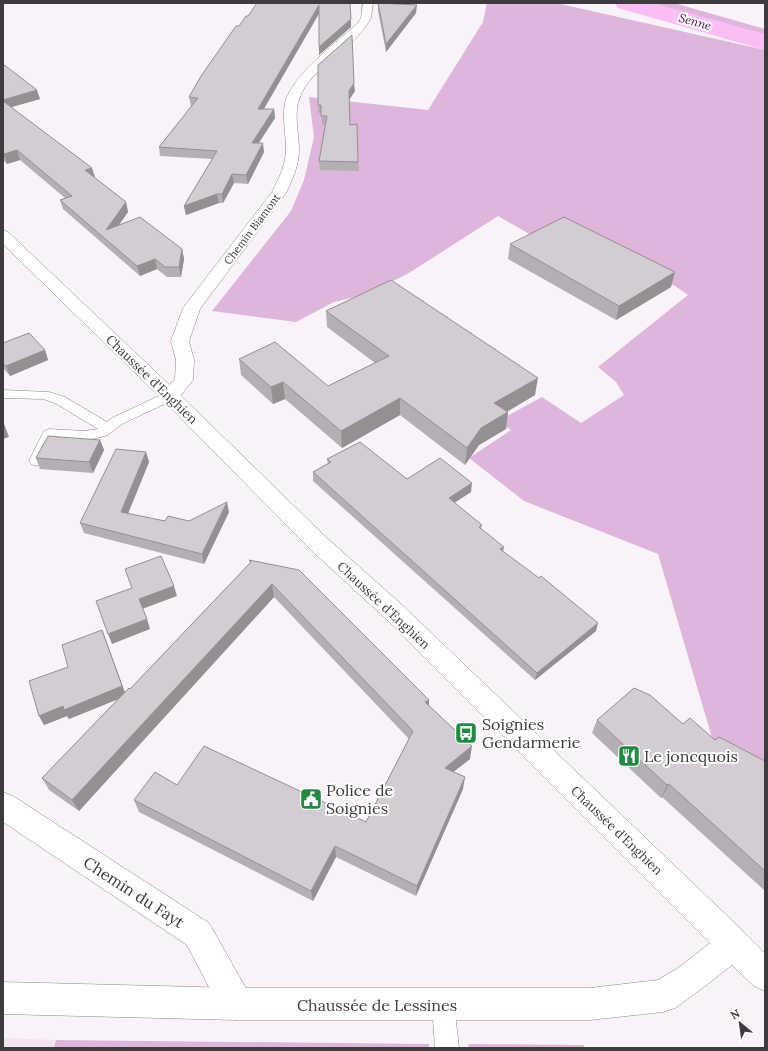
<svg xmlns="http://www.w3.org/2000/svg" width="768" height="1051" font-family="Lora,serif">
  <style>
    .built { fill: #f2e4f0 }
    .green { fill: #deb5db }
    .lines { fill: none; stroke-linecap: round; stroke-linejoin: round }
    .river { fill: #fabdf6; fill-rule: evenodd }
    .service-casing { stroke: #8c858b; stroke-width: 1 }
    .minor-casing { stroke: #8c858b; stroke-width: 1 }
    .secondary-casing { stroke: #8c858b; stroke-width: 1 }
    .service { fill: #fff; fill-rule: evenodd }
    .minor { fill: #fff; fill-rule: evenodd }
    .secondary { fill: #fff; fill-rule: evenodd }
    .wall { fill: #b5afb5 }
    .shaded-wall { fill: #948f93 }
    .building { fill: #d3ccd2; stroke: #948f93 }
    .labels { text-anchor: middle; stroke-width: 4; stroke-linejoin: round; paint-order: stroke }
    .far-street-label { font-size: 11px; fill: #3e3b3e; stroke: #fff }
    .far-water-label { font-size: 12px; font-style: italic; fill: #4f054e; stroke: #fff }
    .street-label { font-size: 13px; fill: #3e3b3e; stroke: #fff }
    .near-poi-label { font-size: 16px; fill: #3e3b3e; stroke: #fff; text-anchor: start }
    .near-street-label { font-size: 16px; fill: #3e3b3e; stroke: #fff }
  </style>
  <rect width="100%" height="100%" fill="#faf2f9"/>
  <polygon class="built" points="3,1038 56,1040 54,1048 3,1048"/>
  <g class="green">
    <polygon points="487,3 556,3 765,50 765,775 715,748 658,554 524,501 469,458 511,430 498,421 542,397 581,423 624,395 616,382 598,367 688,295 675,286 567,232 543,242 498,216 409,273 368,294 334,302 296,322 212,311 291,211 304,180 314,137 309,97 428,110 483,22"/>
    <polygon points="626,3 674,3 765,29 765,44"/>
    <polygon points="56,1040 429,1044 429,1048 54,1048"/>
    <polygon points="468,1044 584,1045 584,1048 469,1048"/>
  </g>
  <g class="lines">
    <polygon class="river" points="614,3 653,3 765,34 765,50 618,8"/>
    <g class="service-casing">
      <g id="service">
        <polygon points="3,390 49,392 65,397 107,422 112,418 165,393 170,392 175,393 176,396 175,399 122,424 108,435 85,441 54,439 41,464 36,466 31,464 29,461 44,431 49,429 85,431 98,429 55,403 43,399 3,398"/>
        <polygon points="443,994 451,997 454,1005 459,1048 435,1048 432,1005 435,997"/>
      </g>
    </g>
    <g class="minor-casing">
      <g id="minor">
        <path d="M363,3h10l-2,15 -5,8c-17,24 -55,42 -66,71 -7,17 -1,35 -1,52 0,16 -6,30 -13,44l-86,116 -11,32 5,19 -1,20 -16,20 -7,2 -7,-2 -3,-4 15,-17 1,-19 -5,-19 12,-33 89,-116c7,-14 14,-27 14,-43 0,-15 -4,-31 -1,-46 7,-28 51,-60 72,-79l4,-6z"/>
        <polygon points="3,792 13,796 209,923 248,992 252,1004 248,1016 236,1020 224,1016 187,945 3,822"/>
      </g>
    </g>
    <g class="secondary-casing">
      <polygon id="secondary" points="3,230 8,232 177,392 328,539 401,604 745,933 765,953 765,991 754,986 732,965 700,990 675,1008 663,1012 590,1020 236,1020 3,1014 3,982 236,988 590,988 658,980 678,968 710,943 385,618 312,551 163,400 3,244"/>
    </g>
    <use href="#service" class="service"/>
    <use href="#minor" class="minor"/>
    <use href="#secondary" class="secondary"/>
  </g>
  <g class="wall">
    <polygon points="350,3 351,27 319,55 319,13 264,109 274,109 275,118 258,143 264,152 248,184 234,183 223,203 219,203 186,215 184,206 212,159 160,156 159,147 192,106 191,106 189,97 239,26 248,16"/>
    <polygon points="377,3 382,3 416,13 386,52 378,11 378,4 377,5"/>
    <polygon points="3,64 40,99 11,107 94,178 126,202 128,212 119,225 182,249 184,259 181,277 167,277 157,269 140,276 63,209 60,200 65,198 20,160 7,164 3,160"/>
    <polygon points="355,91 349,100 350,125 358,162 359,171 320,170 319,161 326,125 322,125 321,113 318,113 318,105"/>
    <polygon points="510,244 671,287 616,320 508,259"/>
    <polygon points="326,311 535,395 507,412 508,412 506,429 479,445 465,465 400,415 342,448 285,399 273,404 241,375 239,359 328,386 375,363 327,327"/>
    <polygon points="3,343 45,350 48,360 10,376 3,368"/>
    <polygon points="100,440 104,450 93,473 40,469 36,458"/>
    <polygon points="146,452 149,462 128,514 165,521 189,521 229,512 204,564 84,533 80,523"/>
    <polygon points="327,459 407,479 471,492 454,503 482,525 481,529 503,552 596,631 535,680 313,481 313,472 328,464"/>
    <polygon points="249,560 429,700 429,705 470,759 453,772 463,789 416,896 336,857 313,901 139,812 134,800 177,785 366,822 409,739 274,597 79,811 49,790 42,778 118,699 69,719 67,716 44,725 68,667 102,630 125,692 130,689 250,563"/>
    <polygon points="597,720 683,724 715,740 765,761 765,891 662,797 661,798 592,733"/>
  </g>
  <g class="shaded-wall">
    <polygon points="319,5 320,12 259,117 258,109"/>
    <polygon points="417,5 416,13 386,52 386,44"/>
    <polygon points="351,19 351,27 319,55 319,47"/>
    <polygon points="354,83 355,91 349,100 349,91"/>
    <polygon points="37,90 40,99 5,109 3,104 3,100"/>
    <polygon points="274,109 275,118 253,152 252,143"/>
    <polygon points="263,143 264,152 248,184 246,175"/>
    <polygon points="17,150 20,160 7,164 4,154"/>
    <polygon points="92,168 95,177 87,180 85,170"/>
    <polygon points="232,174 234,183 223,203 222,194"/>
    <polygon points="217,194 219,203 186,215 184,206"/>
    <polygon points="126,202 128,212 108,240 106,230"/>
    <polygon points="182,249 184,259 181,277 179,267"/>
    <polygon points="155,259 157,269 140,276 137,266"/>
    <polygon points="675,272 671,287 616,320 619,306"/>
    <polygon points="45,350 48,360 10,376 6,366"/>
    <polygon points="538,378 535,395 492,420 494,403"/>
    <polygon points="283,382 285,399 273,404 271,387"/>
    <polygon points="400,398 400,415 342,448 341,431"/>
    <polygon points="508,412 506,429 479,445 465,465 467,448 481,428"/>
    <polygon points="3,421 9,437 3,439"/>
    <polygon points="100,440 104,450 93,473 89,462"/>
    <polygon points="146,452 149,462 124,523 121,512"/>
    <polygon points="472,483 471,492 448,507 449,498"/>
    <polygon points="227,502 229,512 204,564 202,554"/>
    <polygon points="504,547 502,555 500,549"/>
    <polygon points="272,584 274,597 79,811 72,800"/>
    <polygon points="174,586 177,596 142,609 139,599"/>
    <polygon points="147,619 150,629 112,644 108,634"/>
    <polygon points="598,623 596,631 535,680 537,673"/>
    <polygon points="102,630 126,696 69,719 67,716 44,725 39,716 63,706"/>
    <polygon points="429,700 428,713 425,702"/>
    <polygon points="472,746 470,759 443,780 445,768"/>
    <polygon points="465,777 463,789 416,896 417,886"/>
    <polygon points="669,784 662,797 661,798 667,785"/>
    <polygon points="335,846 336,857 313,901 311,891"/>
  </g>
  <g class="building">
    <polygon points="257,3 350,3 351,19 319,47 319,5 258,109 274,109 252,143 263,143 246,175 232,174 222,194 217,194 184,206 217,151 159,147 198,98 189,97 201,76 236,26 239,26 246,16 248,16"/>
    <polygon points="378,3 417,5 386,44"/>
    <polygon points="352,35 354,83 349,91 350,125 357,124 358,162 319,161 327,116 321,116 321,105 318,105 318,65"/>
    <polygon points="3,64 37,90 3,100"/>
    <polygon points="3,101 92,168 85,170 126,202 106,230 140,217 182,249 179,267 165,267 155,259 137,266 60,200 72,196 17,150 4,154 3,153"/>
    <polygon points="564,217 675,272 619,306 510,244"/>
    <polygon points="391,280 538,378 494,403 508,412 481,428 467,448 400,398 341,431 283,382 271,387 239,359 275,342 328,386 389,356 326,311"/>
    <polygon points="29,333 45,350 6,366 3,363 3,343"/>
    <polygon points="48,436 100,440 89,462 36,458"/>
    <polygon points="360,442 407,479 440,458 472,483 449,498 482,525 479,527 504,547 500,549 539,578 541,576 598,623 537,673 313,472 331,462 327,459"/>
    <polygon points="116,449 146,452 121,512 165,521 168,516 189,521 227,502 202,554 80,523"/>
    <polygon points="161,556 174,586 139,599 147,619 108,634 96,601 132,588 125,569"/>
    <polygon points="249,560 299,570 429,700 425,702 472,746 445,768 465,777 417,886 335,846 311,891 134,800 155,772 177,785 204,746 366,822 413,731 272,584 72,800 42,778 129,688 130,689 251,562"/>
    <polygon points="102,630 122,686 64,710 63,706 39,716 29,681 68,667 62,645"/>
    <polygon points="634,688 650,695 683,724 690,718 715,740 719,737 765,761 765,871 669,784 667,785 597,720"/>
  </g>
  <defs>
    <g id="bus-square" transform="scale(1.15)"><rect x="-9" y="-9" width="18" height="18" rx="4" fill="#228b42" stroke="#fff"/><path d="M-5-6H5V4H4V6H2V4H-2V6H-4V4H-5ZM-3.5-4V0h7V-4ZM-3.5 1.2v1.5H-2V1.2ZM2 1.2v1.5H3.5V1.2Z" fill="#fff"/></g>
    <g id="restaurant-square" transform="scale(1.15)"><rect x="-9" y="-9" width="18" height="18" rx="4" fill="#228b42" stroke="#fff"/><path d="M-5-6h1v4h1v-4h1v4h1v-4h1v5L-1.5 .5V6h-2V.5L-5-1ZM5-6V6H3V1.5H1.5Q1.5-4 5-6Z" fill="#fff"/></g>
    <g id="civic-square" transform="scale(1.15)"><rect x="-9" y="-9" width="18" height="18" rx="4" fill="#228b42" stroke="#fff"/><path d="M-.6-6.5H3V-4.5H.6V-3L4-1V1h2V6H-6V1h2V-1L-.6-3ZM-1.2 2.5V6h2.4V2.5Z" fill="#fff"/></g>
  </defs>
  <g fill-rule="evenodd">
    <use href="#bus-square" x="466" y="733"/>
    <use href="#restaurant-square" x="629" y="756"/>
    <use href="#civic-square" x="311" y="799"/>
  </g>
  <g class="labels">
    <g class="far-street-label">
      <text transform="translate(252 229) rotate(-53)" y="4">Chemin Biamont</text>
    </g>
    <g class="far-water-label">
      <text transform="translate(695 22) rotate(16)" y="4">Senne</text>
    </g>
    <g class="street-label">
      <text transform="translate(152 379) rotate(44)" y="5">Chaussée d'Enghien</text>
      <text transform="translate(384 605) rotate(43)" y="5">Chaussée d'Enghien</text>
      <text transform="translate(617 830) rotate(44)" y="5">Chaussée d'Enghien</text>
    </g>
    <g class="near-poi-label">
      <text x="482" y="730">Soignies<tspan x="482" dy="18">Gendarmerie</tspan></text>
      <text x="644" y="762">Le joncquois</text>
      <text x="326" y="796">Police de<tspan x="326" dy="18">Soignies</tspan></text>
    </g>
    <g class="near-street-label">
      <text transform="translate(134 892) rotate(33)" y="6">Chemin du Fayt</text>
      <text x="377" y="1011">Chaussée de Lessines</text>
    </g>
  </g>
  <rect width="768" height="1051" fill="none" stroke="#3e3b3e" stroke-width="8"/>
  <g transform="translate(740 1023) rotate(331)" stroke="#ffffff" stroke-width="3" paint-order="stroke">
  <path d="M0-3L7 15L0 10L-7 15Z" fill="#3e3b3e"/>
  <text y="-6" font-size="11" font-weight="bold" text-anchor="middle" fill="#3e3b3e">N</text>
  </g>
</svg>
